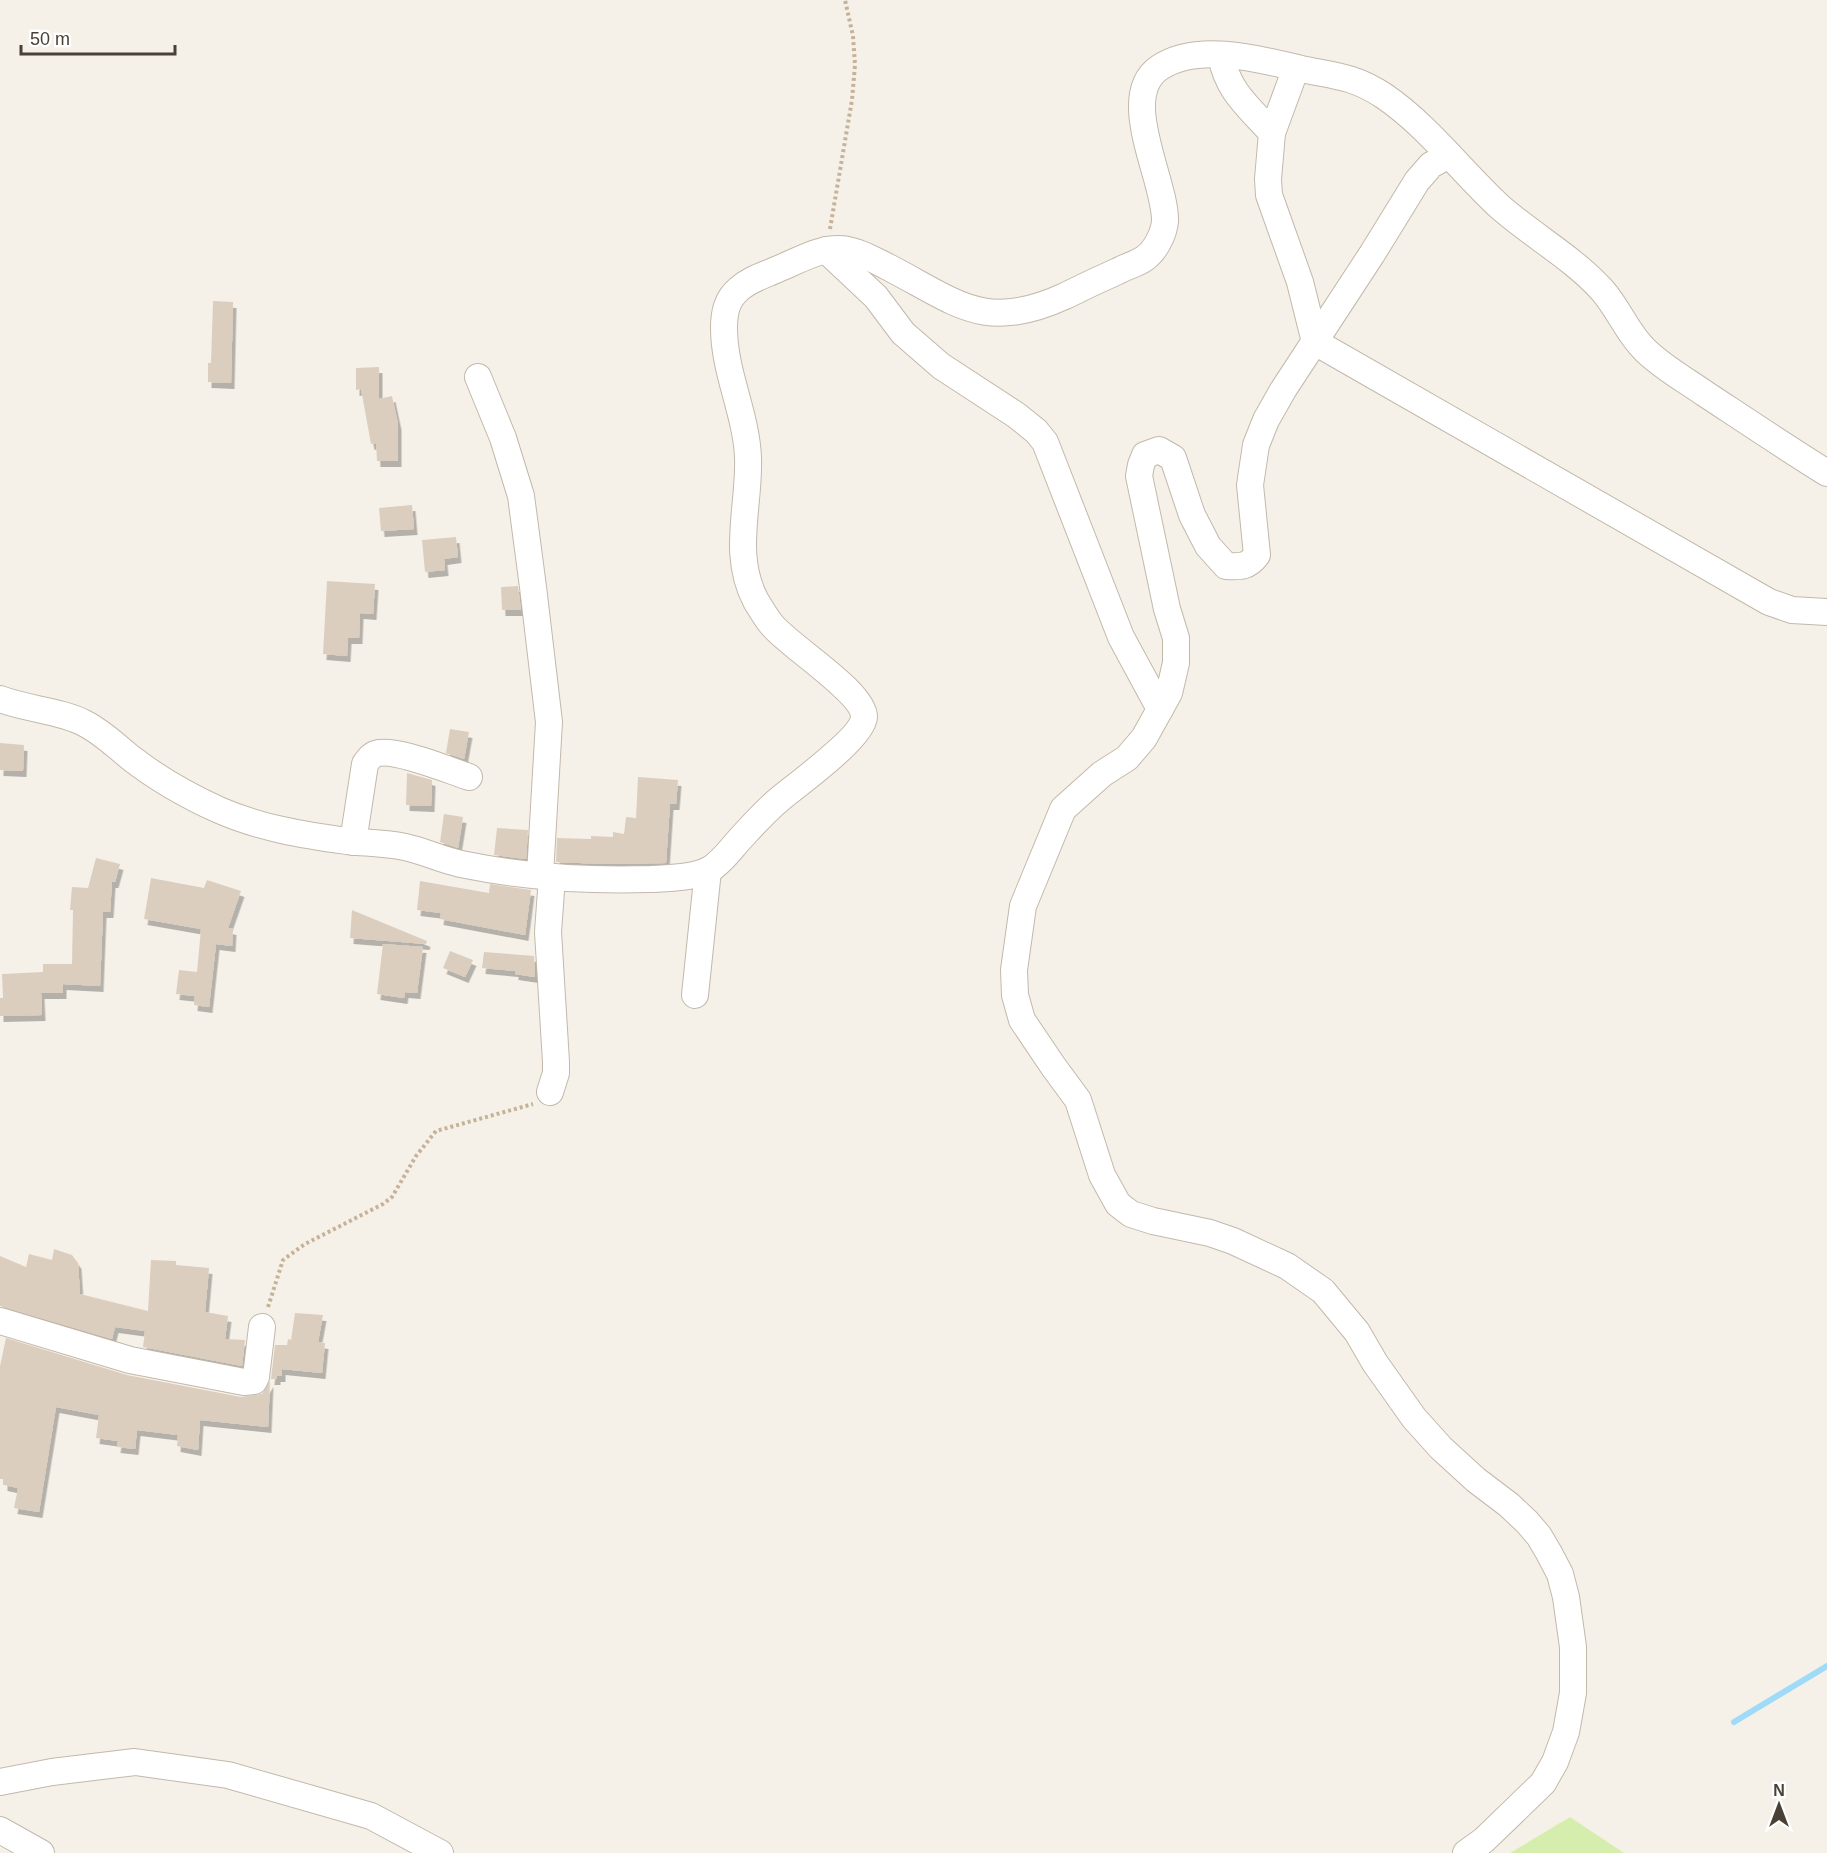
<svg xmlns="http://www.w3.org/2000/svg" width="1827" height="1853" font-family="Arial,sans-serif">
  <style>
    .green { fill: #d6eead }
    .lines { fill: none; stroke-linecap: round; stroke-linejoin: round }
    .stream { stroke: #9fdbf8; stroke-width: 6 }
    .building { fill: #dccebf; filter: url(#shadow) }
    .minor-casing { stroke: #c3b8aa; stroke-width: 28 }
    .path { stroke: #c6b299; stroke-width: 4; stroke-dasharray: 3 3; stroke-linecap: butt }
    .minor { stroke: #fff; stroke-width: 26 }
  </style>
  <defs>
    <filter id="shadow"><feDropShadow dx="3.5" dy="6" stdDeviation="0" flood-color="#0004"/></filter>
  </defs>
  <rect width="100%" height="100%" fill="#f6f1e8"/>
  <polygon class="green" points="1570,1817 1624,1853 1510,1853"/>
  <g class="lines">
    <polyline class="stream" points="1734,1722 1827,1666"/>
  </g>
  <g class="building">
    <polygon points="213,301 233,302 231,383 208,382 208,363 211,363"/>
    <polygon points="379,367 379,399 392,396 398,424 398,461 377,461 376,443 371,444 361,389 356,390 356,368"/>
    <polygon points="412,505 414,529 381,531 379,508"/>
    <polygon points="456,537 458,557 444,559 445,570 425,572 422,540"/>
    <polygon points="327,581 375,584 373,614 360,613 359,638 348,638 347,656 323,654"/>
    <polygon points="518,586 521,610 502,610 501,587"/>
    <polygon points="450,729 469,732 464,759 446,753"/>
    <polygon points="0,743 24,745 23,771 0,770"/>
    <polygon points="407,773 432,780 431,806 406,805"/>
    <polygon points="638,777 678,780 676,804 670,804 666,863 604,864 556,862 557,838 591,839 591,836 613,837 613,832 624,834 626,817 636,818"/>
    <polygon points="444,814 463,817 458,848 440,842"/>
    <polygon points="497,828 528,830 526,859 494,855"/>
    <polygon points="96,858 120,864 115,882 112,882 110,912 103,912 100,986 63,984 63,993 41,993 42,1015 0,1016 0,998 3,998 2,974 43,972 43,964 72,964 73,910 70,910 72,887 88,888"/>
    <polygon points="151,878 204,888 207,880 241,891 228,928 233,929 232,946 216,944 209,1007 194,1005 195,996 176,994 179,970 197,972 201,929 144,919"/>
    <polygon points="420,881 489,893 490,884 531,890 525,935 440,919 441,913 417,910"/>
    <polygon points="352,910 427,941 426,944 350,938"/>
    <polygon points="383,944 423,947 417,993 405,992 404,998 377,994"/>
    <polygon points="450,951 473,960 465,977 443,968"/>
    <polygon points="484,952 534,956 535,977 515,974 515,971 482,968"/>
    <polygon points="54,1249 72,1255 78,1263 80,1294 148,1311 151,1260 176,1261 176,1265 209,1268 205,1312 228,1316 225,1339 245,1340 242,1366 143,1347 145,1331 115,1327 112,1339 0,1306 0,1256 26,1267 29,1254 52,1260"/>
    <polygon points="295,1313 323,1315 318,1342 325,1343 322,1373 282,1369 282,1376 277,1376 277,1379 271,1379 275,1345 287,1345 288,1339 291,1340"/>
    <polygon points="6,1338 127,1375 241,1397 262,1394 270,1381 268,1427 200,1420 198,1450 177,1446 178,1435 137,1430 135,1449 117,1447 118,1441 96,1438 99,1415 56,1407 39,1512 14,1508 18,1488 4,1485 4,1479 0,1479 0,1366"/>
  </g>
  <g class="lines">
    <g class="minor-casing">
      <g id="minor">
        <path d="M1221,56c7,36 28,51 51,77"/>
        <polyline points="1296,68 1272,133 1268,179 1269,195 1300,282 1315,342 1769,602 1792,610 1827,612"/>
        <path d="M1449,155l-18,10 -14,16 -45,73 -89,136 -17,30 -10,25 -6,40 7,70c-9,12 -17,12 -31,11l-18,-20 -16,-31 -19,-57 -14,-8 -14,5 -4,10 -2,11 28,133 9,29v25l-7,30 -25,45 -17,20 -25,16 -39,35 -40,97 -9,64 1,25 7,25 31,46 25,34 24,75 16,29 13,10 22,7 57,12 23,8 54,25 36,25 34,41 18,31 39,55 27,30 35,32 33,25 18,17 12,14 10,17 11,21 6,23 7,50v46l-7,39 -11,30 -12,21 -59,57 -18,13"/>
        <polyline points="826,250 876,297 903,333 941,366 1016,415 1036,431 1045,442 1121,637 1160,709"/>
        <polyline points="478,377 503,438 521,496 533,587 549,722 540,875"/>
        <path d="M0,699c26,10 61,12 84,24 18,9 32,23 47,35 27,21 57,38 88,52 41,18 84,25 128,31 19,2 39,2 58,6 19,4 37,13 56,17 63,13 127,17 190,15 18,-1 41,-1 58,-9 12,-7 22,-21 31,-31 13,-14 26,-29 41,-41 17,-14 82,-61 83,-81 0,-25 -74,-70 -92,-92 -6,-7 -11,-16 -16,-24 -25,-47 -6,-95 -8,-144 -2,-44 -24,-85 -24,-129 0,-16 3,-29 15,-39 11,-10 26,-14 39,-20 22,-9 46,-24 70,-19 13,2 28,11 40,17 70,36 96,66 177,29 18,-9 35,-17 53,-25 9,-5 19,-7 27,-13 10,-7 19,-24 20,-37 1,-40 -48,-124 -6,-153 38,-26 101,-9 142,1 34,7 53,7 83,27 44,30 77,75 116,111 33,29 73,51 102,83 17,19 25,43 43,60 17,17 39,29 59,43 41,27 81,54 123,80"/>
        <path d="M353,842l12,-78c3,-4 5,-8 10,-10 18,-7 73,16 94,23"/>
        <polyline points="695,995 708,870"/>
        <polyline points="550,1092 556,1073 556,1062 548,932 552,877"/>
        <polyline points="0,1321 130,1360 244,1382 254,1381 256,1377 262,1327"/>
        <polyline points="0,1782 52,1772 135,1762 228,1775 371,1816 440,1853"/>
        <polyline points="0,1830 41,1853"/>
      </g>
    </g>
    <g class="path">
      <polyline points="830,229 852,100 855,65 853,36 845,0"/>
      <polyline points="268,1307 283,1260 305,1244 383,1204 392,1197 416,1156 436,1131 533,1104"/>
    </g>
    <use href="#minor" class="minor"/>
  </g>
  <g transform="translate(1779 1805)" stroke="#ffffff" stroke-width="4.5" paint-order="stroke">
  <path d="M0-4.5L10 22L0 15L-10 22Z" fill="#4a4136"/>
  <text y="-9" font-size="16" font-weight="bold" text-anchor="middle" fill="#4a4136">N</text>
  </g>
  <path d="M21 45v9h154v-9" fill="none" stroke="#4a4136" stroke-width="3"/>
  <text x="30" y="45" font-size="18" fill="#4a4136" stroke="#ffffff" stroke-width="4.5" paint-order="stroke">50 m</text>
</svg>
